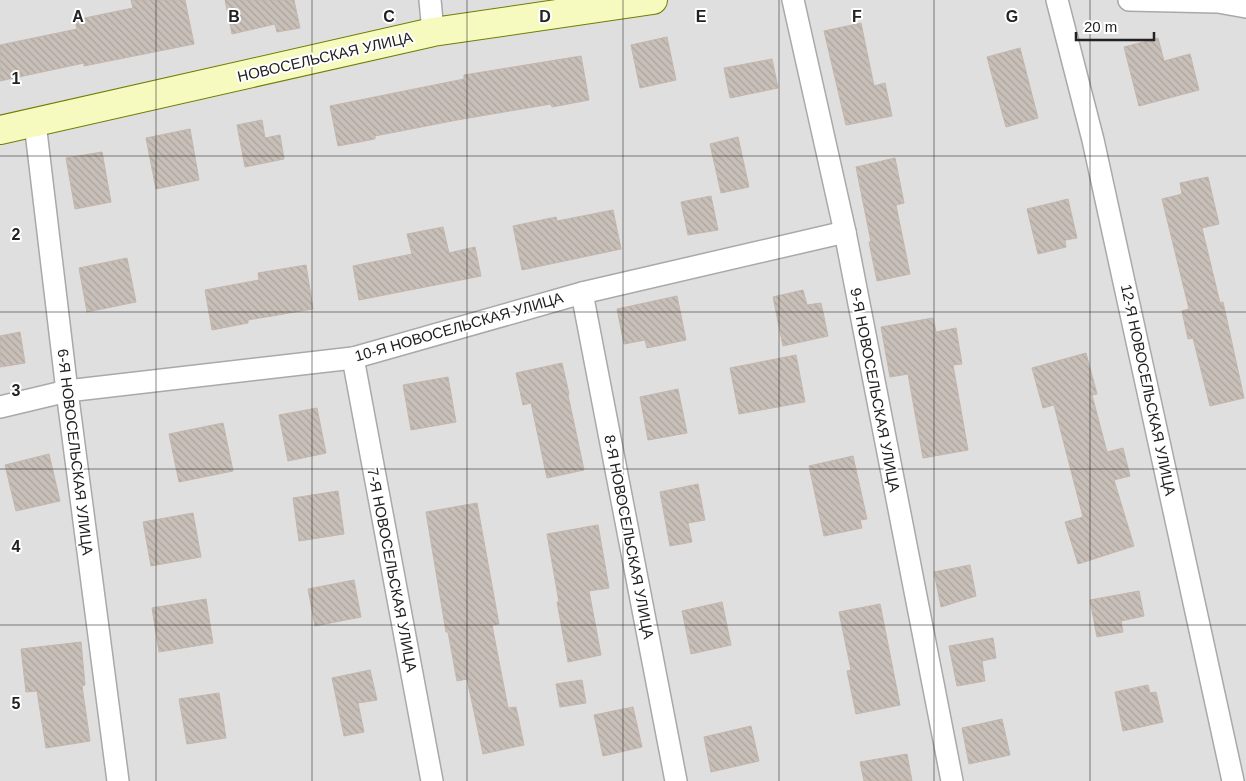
<svg xmlns="http://www.w3.org/2000/svg" width="1246" height="781" font-family="Helvetica,sans-serif">
  <style>
    .residential { fill: #e0dfdf }
    .building { fill: url(#building-back-hatch); stroke: #c4b6ab }
    .lines { fill: none; stroke-linecap: round; stroke-linejoin: round }
    .street-casing { stroke: #a9a9a9; stroke-width: 24 }
    .secondary-casing { stroke: #707d05; stroke-width: 30 }
    .street { stroke: #fff; stroke-width: 21 }
    .secondary { stroke: #f7fabf; stroke-width: 28 }
    .grid { fill: none; stroke: #222; stroke-width: 1; stroke-opacity: 0.55 }
    .labels { text-anchor: middle; stroke-width: 4; stroke-linejoin: round; paint-order: stroke }
    .street-label { font-size: 15px; fill: #222; stroke: #fff }
    .grid-label { font-size: 16px; text-anchor: middle; font-weight: bold; fill: #222; stroke: #fff; stroke-width: 4; stroke-linejoin: round; paint-order: stroke }
  </style>
  <defs>
    <pattern id="building-back-hatch" width="6" height="6" patternUnits="userSpaceOnUse" patternTransform="scale(1.25)"><rect width="6" height="6" fill="#c7bfb8"/><path d="M-1 5l2 2M0 0l6 6M5-1l2 2" fill="none" stroke="#aba49e"/></pattern>
  </defs>
  <rect width="100%" height="100%" fill="#f2efe9"/>
  <rect class="residential" x="0" y="0" width="1246" height="781"/>
  <g class="building">
    <polygon points="131,0 185,0 194,44 84,66 84,63 0,81 0,45 77,29 75,20 133,8"/>
    <polygon points="225,0 294,0 300,28 277,32 275,24 232,34"/>
    <polygon points="861,23 874,86 885,83 892,116 846,125 824,31"/>
    <polygon points="667,37 676,80 640,88 631,45"/>
    <polygon points="1158,38 1164,61 1190,54 1199,90 1139,106 1124,47"/>
    <polygon points="1020,48 1038,118 1006,127 987,57"/>
    <polygon points="581,56 589,100 552,107 551,104 457,120 375,136 375,139 338,146 330,106 464,79 464,75"/>
    <polygon points="772,59 778,88 730,98 724,68"/>
    <polygon points="262,120 265,138 280,135 284,159 245,167 237,125"/>
    <polygon points="190,129 199,180 156,189 146,138"/>
    <polygon points="738,137 749,187 721,193 710,144"/>
    <polygon points="102,152 111,202 75,209 66,158"/>
    <polygon points="895,158 904,203 896,205 910,274 877,281 869,242 871,242 856,167"/>
    <polygon points="1208,177 1219,224 1202,228 1220,303 1223,302 1244,398 1210,406 1193,338 1188,339 1182,311 1189,309 1162,199 1182,194 1180,183"/>
    <polygon points="711,196 718,230 688,235 681,202"/>
    <polygon points="1068,199 1077,238 1065,240 1066,247 1038,254 1027,209"/>
    <polygon points="613,210 621,249 522,270 513,226 556,217 557,221"/>
    <polygon points="443,227 449,253 475,247 481,276 359,300 353,266 412,254 407,234"/>
    <polygon points="127,258 136,302 87,312 79,268"/>
    <polygon points="306,265 313,309 248,320 248,323 212,330 205,290 259,280 258,273"/>
    <polygon points="803,290 807,305 821,303 828,336 783,346 773,297"/>
    <polygon points="677,296 686,340 647,348 645,340 624,344 617,309"/>
    <polygon points="933,318 936,332 956,328 962,364 953,365 968,450 923,458 908,374 890,377 881,327"/>
    <polygon points="20,332 25,363 0,367 0,336"/>
    <polygon points="1086,353 1097,394 1092,395 1107,452 1123,448 1130,476 1114,480 1134,546 1078,564 1065,522 1083,517 1054,405 1043,408 1032,368"/>
    <polygon points="796,355 805,402 739,414 730,368"/>
    <polygon points="562,363 569,394 568,395 584,470 547,478 531,403 523,405 516,373"/>
    <polygon points="448,377 456,422 411,430 403,385"/>
    <polygon points="678,389 687,433 648,440 640,397"/>
    <polygon points="317,408 326,453 288,461 279,415"/>
    <polygon points="223,423 233,471 179,482 169,434"/>
    <polygon points="49,454 60,501 16,511 5,465"/>
    <polygon points="853,456 867,519 860,520 862,528 824,536 809,466"/>
    <polygon points="698,484 705,520 688,523 692,542 670,546 660,492"/>
    <polygon points="338,491 344,534 299,541 293,498"/>
    <polygon points="477,503 499,624 492,625 508,708 516,707 524,745 483,754 467,679 457,681 448,632 446,632 426,512"/>
    <polygon points="193,513 201,557 151,566 143,522"/>
    <polygon points="598,525 609,588 589,591 601,655 568,662 557,602 559,602 547,534"/>
    <polygon points="970,565 976,596 941,607 934,572"/>
    <polygon points="354,580 361,617 315,626 308,589"/>
    <polygon points="1139,591 1144,616 1121,621 1123,632 1097,637 1090,600"/>
    <polygon points="206,599 213,643 159,652 152,608"/>
    <polygon points="722,602 731,645 691,654 682,611"/>
    <polygon points="880,604 900,705 856,714 847,671 851,670 839,612"/>
    <polygon points="993,638 996,658 982,661 985,681 957,686 949,646"/>
    <polygon points="81,642 85,685 82,686 90,741 46,748 37,691 26,692 21,649"/>
    <polygon points="370,670 377,700 358,703 364,732 344,736 332,678"/>
    <polygon points="582,680 586,703 560,707 556,684"/>
    <polygon points="1148,685 1150,693 1156,692 1163,722 1123,731 1115,692"/>
    <polygon points="219,693 226,738 187,744 179,699"/>
    <polygon points="633,707 642,747 603,756 594,715"/>
    <polygon points="1002,719 1010,755 969,764 962,728"/>
    <polygon points="751,726 759,761 711,772 704,737"/>
    <polygon points="907,754 912,781 864,781 860,762"/>
  </g>
  <g class="lines">
    <g class="street-casing">
      <g id="street">
        <polyline points="430,0 433,32"/>
        <polyline points="793,0 845,232 952,781"/>
        <polyline points="1057,0 1093,140 1233,781"/>
        <polyline points="1129,0 1218,2 1246,7"/>
        <polyline points="35,123 67,391 118,781"/>
        <polyline points="582,293 676,781"/>
        <polyline points="353,358 432,781"/>
        <polyline points="0,407 67,391 353,358 582,293 845,232"/>
      </g>
    </g>
    <g class="secondary-casing">
      <polyline id="secondary" points="0,130 433,32 653,0"/>
    </g>
    <use href="#street" class="street"/>
    <use href="#secondary" class="secondary"/>
  </g>
  <path class="grid" d="M156,0v781M312,0v781M467,0v781M623,0v781M779,0v781M934,0v781M1090,0v781M0,156h1246M0,312h1246M0,469h1246M0,625h1246"/>
  <g class="labels">
    <g class="street-label">
      <text transform="translate(325 57) rotate(-13)" y="5">НОВОСЕЛЬСКАЯ УЛИЦА</text>
      <text transform="translate(459 327) rotate(-16)" y="5">10-Я НОВОСЕЛЬСКАЯ УЛИЦА</text>
      <text transform="translate(875 390) rotate(79)" y="5">9-Я НОВОСЕЛЬСКАЯ УЛИЦА</text>
      <text transform="translate(1148 390) rotate(78)" y="5">12-Я НОВОСЕЛЬСКАЯ УЛИЦА</text>
      <text transform="translate(75 452) rotate(83)" y="5">6-Я НОВОСЕЛЬСКАЯ УЛИЦА</text>
      <text transform="translate(629 537) rotate(79)" y="5">8-Я НОВОСЕЛЬСКАЯ УЛИЦА</text>
      <text transform="translate(392 570) rotate(79)" y="5">7-Я НОВОСЕЛЬСКАЯ УЛИЦА</text>
    </g>
  </g>
  <g class="grid-label">
    <text x="78" y="22">A</text>
    <text x="234" y="22">B</text>
    <text x="389" y="22">C</text>
    <text x="545" y="22">D</text>
    <text x="701" y="22">E</text>
    <text x="857" y="22">F</text>
    <text x="1012" y="22">G</text>
    <text x="16" y="84">1</text>
    <text x="16" y="240">2</text>
    <text x="16" y="396">3</text>
    <text x="16" y="552">4</text>
    <text x="16" y="709">5</text>
  </g>
  <path d="M1076 32v8h78v-8" fill="none" stroke="#222222" stroke-width="2.5"/>
  <text x="1084" y="32" font-size="15" fill="#222222" stroke="#ffffff" stroke-width="4" paint-order="stroke">20 m</text>
</svg>
